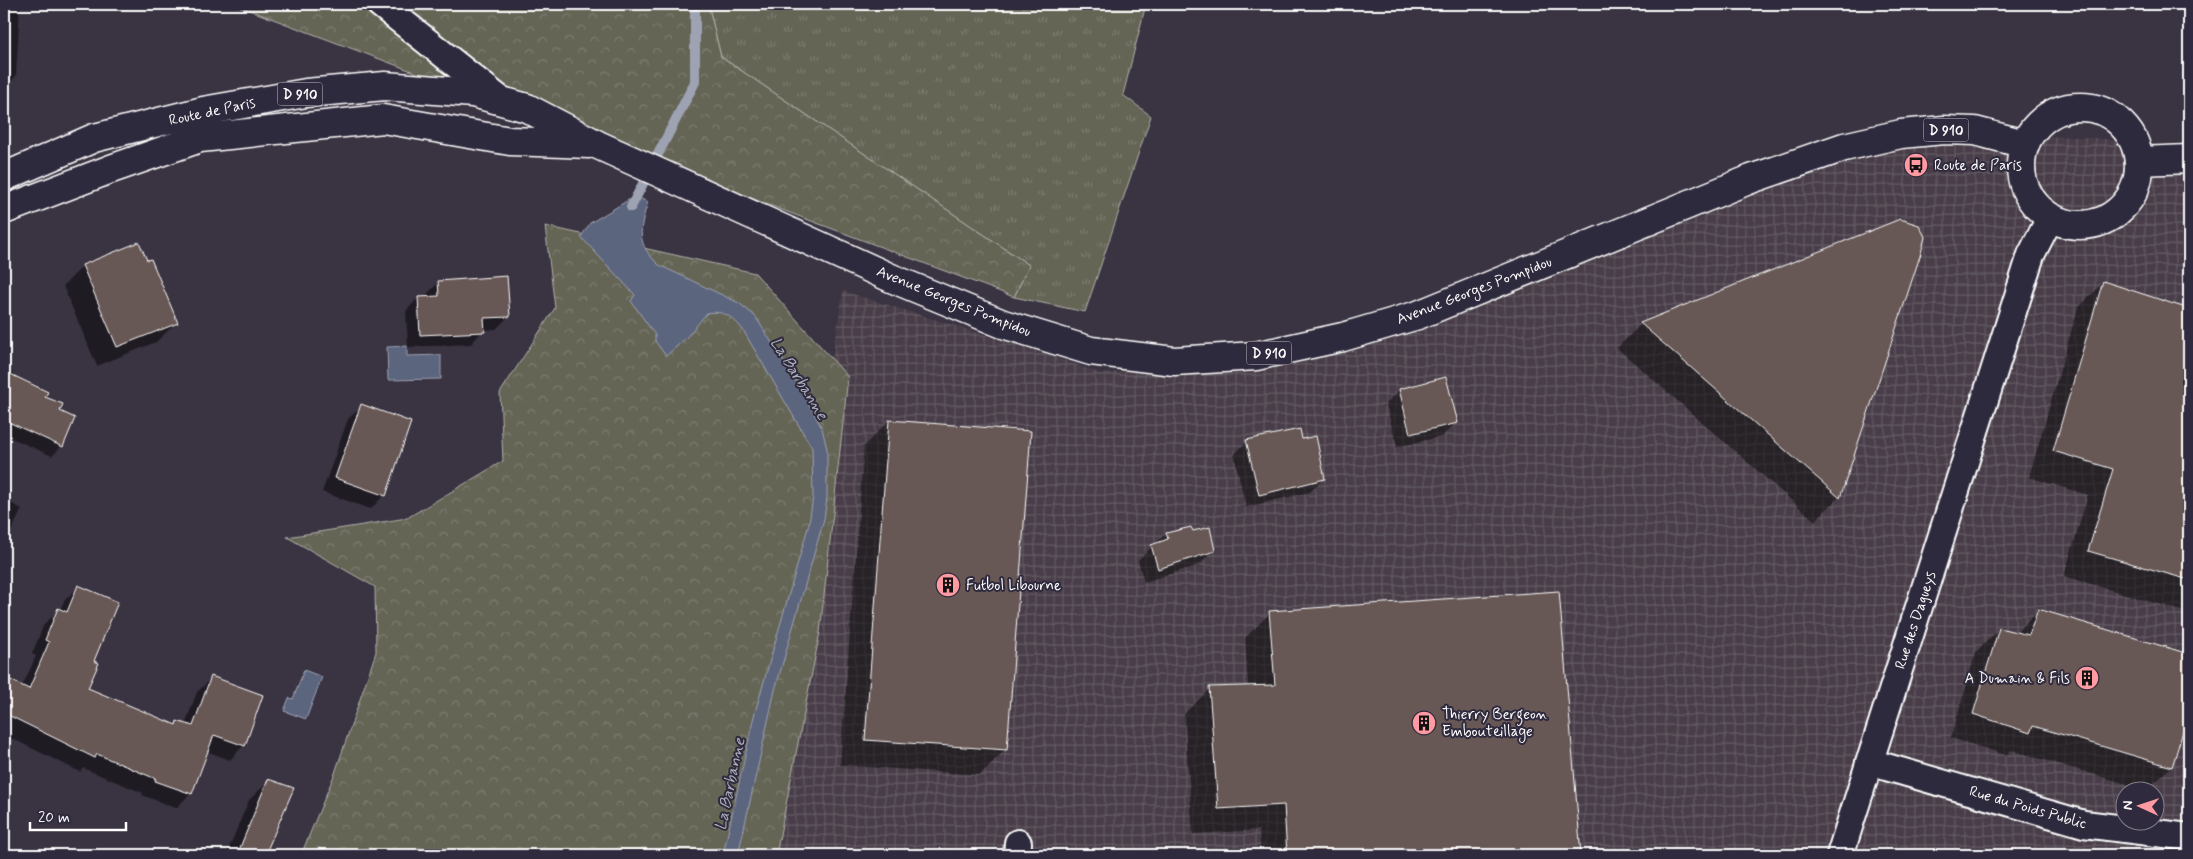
<svg xmlns="http://www.w3.org/2000/svg" width="2193" height="859" font-family="Mynerve,sans-serif">
  <style>
    .industrial { fill: url(#industrial-grid); fill-rule: evenodd }
    .grass { fill: url(#grass-tufts); stroke: #b2b2ab }
    .forest { fill: url(#forest-crowns); stroke: #b2b2ab }
    .water { fill: #5c657e; stroke: #9da3b2 }
    .shadow { fill: #0007 }
    .lines { fill: none; stroke-linecap: round; stroke-linejoin: round }
    .stream { stroke: #9da3b2; stroke-width: 10 }
    .building { fill: #675855; stroke: #fff }
    .minor-casing { stroke: #fff; stroke-width: 30 }
    .primary-casing { stroke: #fff; stroke-width: 31 }
    .minor { stroke: #2f2a3d; stroke-width: 26 }
    .primary { stroke: #2f2a3d; stroke-width: 28 }
    .labels { text-anchor: middle; stroke-width: 4; stroke-linejoin: round; paint-order: stroke }
    .shield { fill: #2f2a3d; stroke: #c1bfc5; stroke-width: 1 }
    .shield-label { font-size: 14px; font-weight: bold; fill: #fff }
    .street-label { font-size: 15px; fill: #fff; stroke: #2f2a3d }
    .poi-label { font-size: 15px; fill: #fff; stroke: #2f2a3d; text-anchor: start }
    .water-label { font-size: 16px; font-style: italic; fill: #aeb2be; stroke: #2f2a3d }
  </style>
  <defs>
    <pattern id="industrial-grid" width="8" height="8" patternUnits="userSpaceOnUse" patternTransform="scale(1.25)"><rect width="8" height="8" fill="#483e48"/><path d="M0 4h8M4 0v8" fill="none" stroke="#635b63"/></pattern>
    <pattern id="grass-tufts" width="24" height="20" patternUnits="userSpaceOnUse" patternTransform="scale(1.25)"><rect width="24" height="20" fill="#656557"/><path d="M3 7l-1-3M5 7V3M7 7l1-3M15 17l-1-3M17 17v-4M19 17l1-3" fill="none" stroke="#7c7c70"/></pattern>
    <pattern id="forest-crowns" width="20" height="18" patternUnits="userSpaceOnUse" patternTransform="scale(1.25)"><rect width="20" height="18" fill="#656557"/><path d="M2 6a3 3 0 1 1 6 0M12 15a3 3 0 1 1 6 0" fill="none" stroke="#7c7c70"/></pattern>
  </defs>
  <rect width="100%" height="100%" fill="#3a3342"/>
  <filter id="ink" filterUnits="userSpaceOnUse"><feTurbulence type="fractalNoise" baseFrequency=".02" numOctaves="2"/><feDisplacementMap in="SourceGraphic" scale="10" xChannelSelector="R" yChannelSelector="G"/><feConvolveMatrix kernelMatrix="1 2 1 2 8 2 1 2 1" color-interpolation-filters="sRGB"/></filter>
  <g filter="url(#ink)">
    <path class="industrial" d="M1894,132l189,5 106,11v707h-1437l91,-564 210,65 49,18 208,-26zM2126,792h30v30h-30z"/>
    <polygon class="grass" points="708,4 1146,4 1123,95 1151,116 1085,312 1014,297 1029,265 721,57"/>
    <g class="forest">
      <polygon points="233,4 708,4 721,57 1029,265 1014,297"/>
      <polygon points="545,226 755,273 848,377 820,632 776,855 301,855 335,773 376,652 375,587 287,537 407,518 503,461 500,393 555,308"/>
    </g>
    <g class="water">
      <path d="M635,196l13,6c-9,28 -12,42 11,63l80,38 16,13 41,65 26,47 5,21v49l-3,21 -49,171 -37,165h-15l31,-139 55,-192 4,-27 -1,-49 -69,-118c-10,-13 -19,-20 -36,-17l-21,25 -20,18 -11,-15v-6l-24,-34 4,-6 -54,-58 9,-14z"/>
      <polygon points="407,346 407,356 441,355 441,379 388,380 387,347"/>
      <polygon points="304,670 322,677 306,719 284,711 289,698 293,699"/>
    </g>
    <g class="shadow">
      <polygon points="4,4 20,4 16,76 4,89"/>
      <polygon points="1900,221 1839,497 1815,521 1617,348 1641,324"/>
      <polygon points="83,266 176,323 156,342 97,366 63,286"/>
      <polygon points="439,282 509,316 496,329 483,330 471,344 408,347 406,311 418,298 426,298 426,295"/>
      <polygon points="2104,282 2189,310 2189,613 2064,576 2088,495 2029,477 2078,308"/>
      <polygon points="4,369 13,373 11,376 44,398 59,412 62,446 52,456 7,436 4,442"/>
      <polygon points="1400,390 1456,422 1443,436 1397,447 1386,404"/>
      <polygon points="362,406 384,495 371,509 322,492 348,419"/>
      <polygon points="889,421 1005,750 980,775 840,765 864,446"/>
      <polygon points="1247,441 1324,478 1310,492 1246,507 1234,455"/>
      <polygon points="4,500 22,509 4,546"/>
      <polygon points="1190,528 1213,551 1199,565 1144,582 1138,560 1166,534"/>
      <polygon points="78,587 92,662 87,689 174,726 178,723 185,725 197,692 212,678 244,745 230,760 206,751 191,793 176,808 142,795 143,793 83,768 80,772 7,736 4,740 4,678 22,687 36,656 32,654 44,624 60,610 64,601"/>
      <polygon points="2038,611 2189,656 2189,708 2171,767 2147,790 2011,750 2006,755 1951,738 1976,652 1999,629 2016,633"/>
      <polygon points="1270,613 1579,835 1580,855 1261,855 1259,830 1193,834 1184,714 1210,689 1248,687 1245,638"/>
      <polygon points="269,781 270,838 264,855 226,855 249,800"/>
    </g>
    <g class="lines">
      <polyline class="stream" points="631,207 695,82 695,4"/>
    </g>
    <g class="building">
      <polygon points="1900,219 1919,225 1925,237 1921,253 1840,498 1640,323"/>
      <polygon points="139,242 147,260 151,259 178,323 117,347 82,265"/>
      <polygon points="507,276 510,317 484,318 485,332 420,335 418,297 439,296 438,281"/>
      <polygon points="2103,281 2189,309 2189,580 2088,551 2113,469 2053,451"/>
      <polygon points="4,371 48,392 45,397 63,404 60,411 75,418 63,447 4,420"/>
      <polygon points="1446,377 1458,423 1410,434 1399,389"/>
      <polygon points="361,404 411,422 386,496 335,478"/>
      <polygon points="889,420 1031,431 1007,750 865,740"/>
      <polygon points="1300,429 1302,439 1316,436 1325,479 1259,495 1246,440"/>
      <polygon points="1191,527 1193,531 1210,527 1215,551 1158,569 1151,545 1168,539 1166,533"/>
      <polygon points="78,585 118,602 94,661 99,663 88,688 176,725 177,721 193,726 211,676 263,695 245,746 214,735 192,794 155,781 156,779 97,754 95,758 4,713 4,677 29,689 49,642 45,640 58,608 67,612"/>
      <polygon points="1559,591 1581,855 1287,855 1284,805 1218,809 1209,687 1275,685 1269,611"/>
      <polygon points="2038,609 2189,654 2189,712 2172,767 2033,726 2030,733 1973,714 1999,628 2029,635"/>
      <polygon points="268,779 294,788 265,855 237,855"/>
    </g>
    <g class="lines">
      <g class="minor-casing">
        <g id="minor">
          <polyline points="380,4 502,101"/>
          <polyline points="1869,762 2084,824 2189,837"/>
          <polyline points="1017,855 1018,843"/>
          <polyline points="1840,855 2031,255 2050,218"/>
        </g>
      </g>
      <g class="primary-casing">
        <g id="primary">
          <circle cx="2080" cy="166" r="59"/>
          <polyline points="2139,161 2189,159"/>
          <polyline points="4,177 94,138 203,111 306,93 385,86 473,93 527,108 598,145 891,278 1003,324 1091,351 1174,361 1256,356 1343,337 1418,315 1751,179 1844,147 1901,134 1944,130 1975,131 2025,144"/>
          <polyline points="4,210 111,169 200,138 383,119 510,141 589,144"/>
        </g>
      </g>
      <use href="#minor" class="minor"/>
      <use href="#primary" class="primary"/>
    </g>
  </g>
  <defs>
    <g id="bus-disc" transform="scale(1.25)"><circle r="9.5" fill="#ff9aa2" stroke="#2f2a3d"/><path d="M-5-6H5V4H4V6H2V4H-2V6H-4V4H-5ZM-3.5-4V0h7V-4ZM-3.5 1.2v1.5H-2V1.2ZM2 1.2v1.5H3.5V1.2Z" fill="#111"/></g>
    <g id="building-disc" transform="scale(1.25)"><circle r="9.5" fill="#ff9aa2" stroke="#2f2a3d"/><path d="M-4-6H4V6H1V3H-1V6H-4ZM-2.5-4.3h1.7v1.8h-1.7ZM.8-4.3h1.7v1.8H.8ZM-2.5-1h1.7V.8h-1.7ZM.8-1h1.7V.8H.8Z" fill="#111"/></g>
  </defs>
  <g fill-rule="evenodd">
    <use href="#bus-disc" x="1916" y="165"/>
    <use href="#building-disc" x="948" y="585"/>
    <use href="#building-disc" x="2087" y="678"/>
    <use href="#building-disc" x="1424" y="723"/>
  </g>
  <g class="labels">
    <g class="shield">
      <rect x="277.5" y="82.5" width="45" height="23" rx="4"/>
      <rect x="1923.5" y="118.5" width="45" height="23" rx="4"/>
      <rect x="1246.5" y="341.5" width="45" height="23" rx="4"/>
    </g>
    <g class="shield-label">
      <text x="300" y="99">D 910</text>
      <text x="1946" y="135">D 910</text>
      <text x="1269" y="358">D 910</text>
    </g>
    <g class="street-label">
      <text transform="translate(212 111) rotate(-12)" y="5">Route de Paris</text>
      <text transform="translate(1474 290) rotate(-21)" y="5">Avenue Georges Pompidou</text>
      <text transform="translate(954 301) rotate(22)" y="5">Avenue Georges Pompidou</text>
      <text transform="translate(1915 620) rotate(-72)" y="5">Rue des Dagueys</text>
      <text transform="translate(2028 807) rotate(16)" y="5">Rue du Poids Public</text>
    </g>
    <g class="poi-label">
      <text x="1934" y="170">Route de Paris</text>
      <text x="966" y="590">Futbol Libourne</text>
      <text x="2070" y="683" text-anchor="end">A Dumain &amp; Fils</text>
      <text x="1442" y="719">Thierry Bergeon<tspan x="1442" dy="17">Embouteillage</tspan></text>
    </g>
    <g class="water-label">
      <text transform="translate(800 378) rotate(58)" y="6">La Barbanne</text>
      <text transform="translate(729 784) rotate(-78)" y="6">La Barbanne</text>
    </g>
  </g>
  <rect width="2193" height="859" fill="none" stroke="#2f2a3d" stroke-width="20"/>
  <rect x="10" y="10" width="2173" height="839" fill="none" stroke="#fff" stroke-width="2" filter="url(#ink)"/>
  <g transform="translate(2140 806) rotate(273)"><circle r="24" fill="#2f2a3d" stroke="#827f8b"/>
  <path d="M0-4L9 19L0 12L-9 19Z" fill="#ff9aa2"/>
  <text y="-8" font-size="14" font-weight="bold" text-anchor="middle" fill="#ffffff">N</text>
  </g>
  <path d="M30 822v8h96v-8" fill="none" stroke="#ffffff" stroke-width="2.5"/>
  <text x="38" y="822" font-size="15" fill="#ffffff" stroke="#2f2a3d" stroke-width="4" paint-order="stroke">20 m</text>
</svg>
